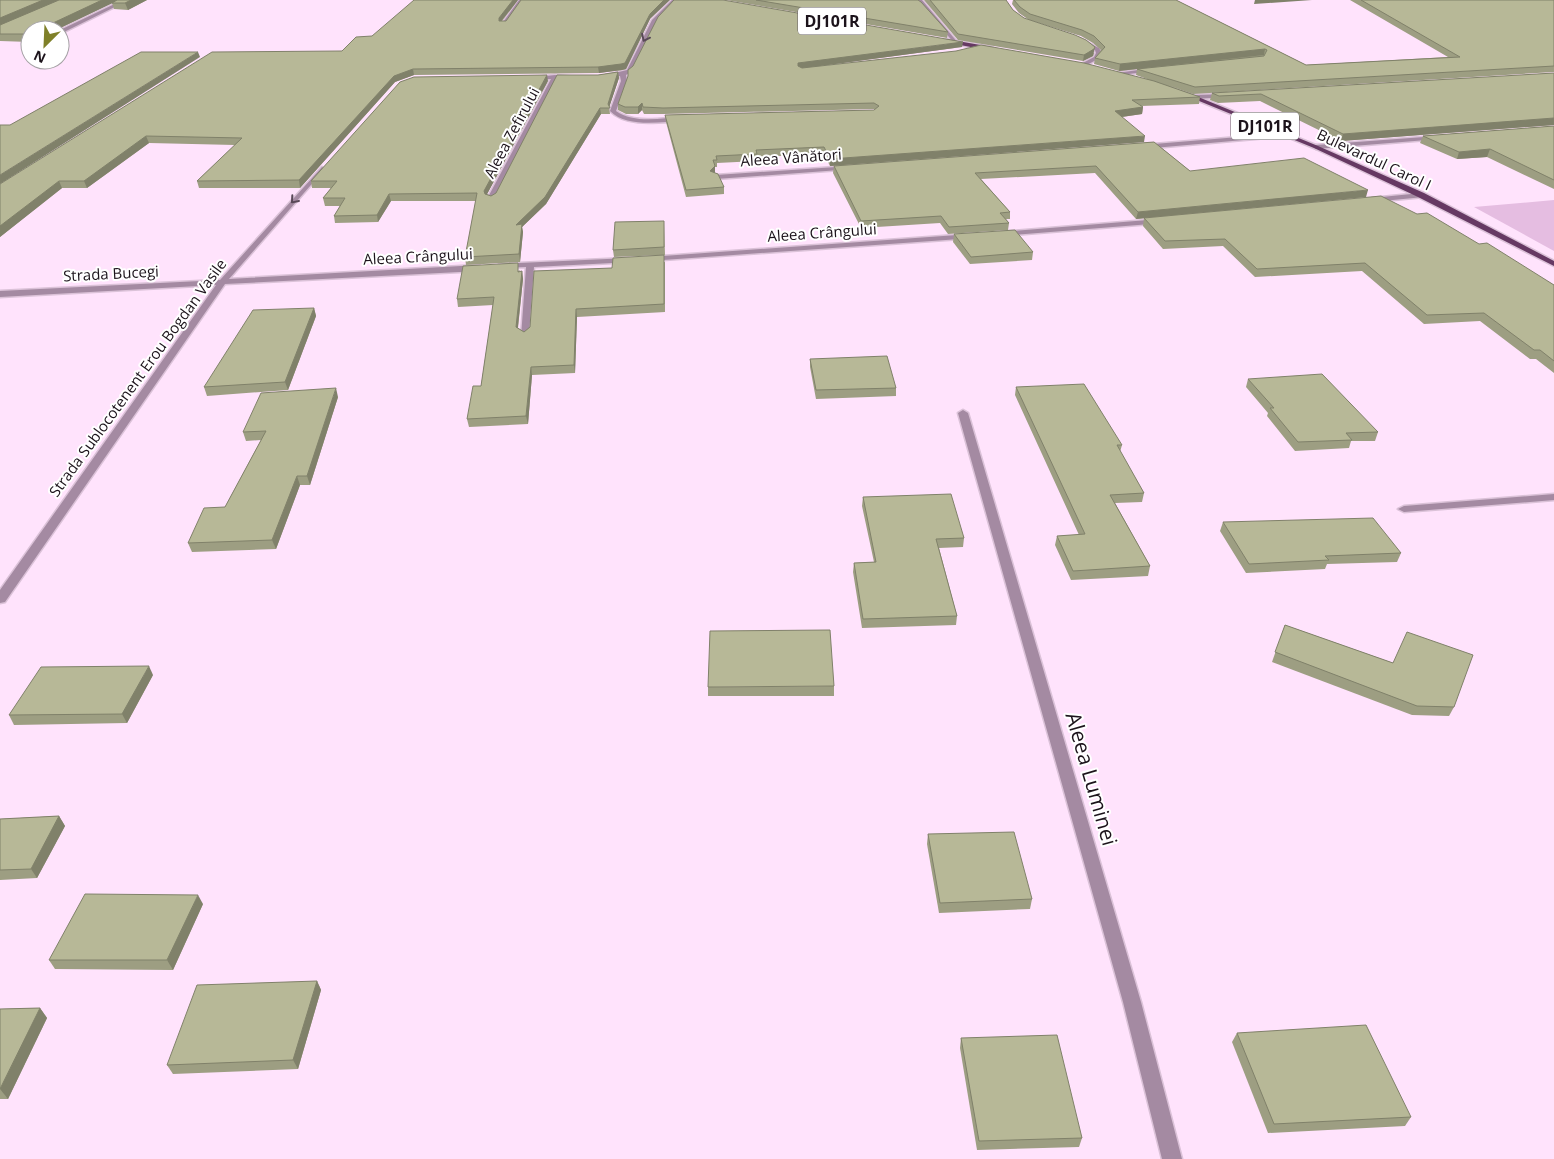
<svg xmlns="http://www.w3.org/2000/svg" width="1554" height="1159" font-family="'Open Sans',sans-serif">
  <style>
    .green { fill: #e5bde1 }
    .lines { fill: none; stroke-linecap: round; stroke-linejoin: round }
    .street-casing { stroke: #dbc2d8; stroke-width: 3 }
    .primary-casing { stroke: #dbc2d8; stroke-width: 3 }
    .street { fill: #a48aa2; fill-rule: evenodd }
    .primary { fill: #663963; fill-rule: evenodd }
    .wall { fill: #9d9e82 }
    .shaded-wall { fill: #80816a }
    .building { fill: #b7b897; stroke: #80816a }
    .oneway { stroke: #594958 }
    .labels { text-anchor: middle; stroke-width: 4; stroke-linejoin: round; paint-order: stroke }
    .far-street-label { font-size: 15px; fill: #1c131b; stroke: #fff }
    .shield { fill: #fff; stroke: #605a5f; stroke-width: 1 }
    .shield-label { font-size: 16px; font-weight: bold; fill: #1c131b }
    .near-street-label { font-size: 21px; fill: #1c131b; stroke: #fff }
  </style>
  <rect width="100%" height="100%" fill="#ffe3fc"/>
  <polygon class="green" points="1554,200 1554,251 1474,207"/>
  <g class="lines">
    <g class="street-casing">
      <g id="street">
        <polygon points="123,0 129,0 60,34 60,30"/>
        <polygon points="519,0 523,0 505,25 501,25"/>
        <path d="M672,0h5l-20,21 -25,50 -6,4 1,6 -11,30c18,13 46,7 66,6l3,2 -3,2c-22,1 -55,7 -72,-10l11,-30 -1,-5 -19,3 -3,-2 29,-7 25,-50z"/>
        <polygon points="917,0 922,0 959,44 955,44"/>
        <polygon points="1079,38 1099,48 1102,53 1098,59 1083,67 1081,64 1094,57 1096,53 1095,50 1077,41"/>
        <polygon points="1152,68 1154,71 1120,75 1117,73"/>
        <polygon points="555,75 576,77 557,79 495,199 488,201 487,199 551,79 531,80 528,78"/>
        <polygon points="1229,94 1227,97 1195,99 1192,97 1195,95"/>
        <polygon points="1287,133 1290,135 1289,136 1142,149 1139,147 1142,145"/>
        <polygon points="1437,136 1439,137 1439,139 1316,149 1313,147 1316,145"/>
        <polygon points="851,166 855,168 853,169 716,179 712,177 716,175"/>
        <polygon points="322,167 324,168 324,170 229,279 479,265 483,268 479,271 225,284 5,602 0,603 0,590 216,285 0,297 0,291 220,280"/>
        <polygon points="1421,193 1424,193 1424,197 1372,202 1368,200 1372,198"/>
        <polygon points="1160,219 1164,221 1163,223 1001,236 997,234 1001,232"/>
        <polygon points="971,234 974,234 974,238 649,261 645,259 649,257"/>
        <polygon points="629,258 633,260 632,262 534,267 529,335 527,337 521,337 526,267 502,268 499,268 499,264"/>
        <polygon points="963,410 968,413 1141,1002 1182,1159 1162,1159 1123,1002 958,413"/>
        <polygon points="1554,494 1554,500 1404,512 1398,509 1404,506"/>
      </g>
    </g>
    <g class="primary-casing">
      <g id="primary">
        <polygon points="946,39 992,47 995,49 992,51 944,42"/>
        <polygon points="1182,92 1186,92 1318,146 1424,193 1554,261 1554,266 1418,197 1314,148 1182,94"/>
      </g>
    </g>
    <use href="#street" class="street"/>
    <use href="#primary" class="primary"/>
  </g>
  <g class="wall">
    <polygon points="0,0 147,0 128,10 114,9 112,3 56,30 30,30 30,42 0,41"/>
    <polygon points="518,0 502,21 650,19 626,69 622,70 599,73 414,75 395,82 300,188 199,188 197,181 235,145 149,143 87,188 62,188 0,237 0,184 342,51 372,36"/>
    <polygon points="726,0 918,0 948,32 947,38"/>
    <polygon points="924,0 1007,0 1006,1 1013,10 1024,18 1094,53 1093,56 1083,61 958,40"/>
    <polygon points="1013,0 1176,0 1306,65 1448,57 1350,0 1554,0 1554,72 1193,94 1167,85 1200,97 1199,104 1141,106 1143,107 1142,114 1122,117 1144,142 830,166 824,154 757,157 757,161 717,163 717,167 715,167 715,173 724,187 724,194 686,197 666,122 665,115 875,110 874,109 664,114 644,114 642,110 638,114 626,114 618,110 618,104 633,66 962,47 820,66 1147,79 1136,75 1137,69 1119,71 1094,64 1095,58 1101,50 1093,43 1081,36 1029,20 1019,13 1012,4"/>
    <polygon points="618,72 619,78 609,107 610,114 601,114 546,204 522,227 523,232 520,262 466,265 465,257 476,201 391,201 378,222 335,223 334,216 340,206 325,206 323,198 331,188 312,188 311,181 548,81 487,194 491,196 496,193 598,75"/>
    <polygon points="1554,73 1554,125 1341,141 1260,101 1218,103 1210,100 1212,93"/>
    <polygon points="1554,126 1554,189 1487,157 1457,159 1420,143 1423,136"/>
    <polygon points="1154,142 1190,171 1366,197 1136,219 1095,173 981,179 1010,212 1010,219 1006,219 1009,223 1008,230 948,234 940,223 861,228 833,173 834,166"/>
    <polygon points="1144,218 1479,244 1554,285 1554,373 1536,359 1530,359 1480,321 1424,324 1362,271 1255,277 1223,246 1163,249 1143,226"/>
    <polygon points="664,221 665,255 614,257 613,250"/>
    <polygon points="954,234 1033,252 1032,260 970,264 953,242"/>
    <polygon points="665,262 665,312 577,317 575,373 532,375 528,424 469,427 467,419 481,386 493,305 458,307 457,299 520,270 519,272 522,271 523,279 518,328 524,332 612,268"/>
    <polygon points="314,308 316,316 288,390 207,396 204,387"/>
    <polygon points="810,359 896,388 896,396 816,399 810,367"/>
    <polygon points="1248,379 1378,432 1375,441 1351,441 1349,448 1295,451 1267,416 1268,413 1246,387"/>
    <polygon points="1016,387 1122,445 1120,452 1144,493 1142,502 1115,503 1150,566 1148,576 1071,580 1055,545 1057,536 1079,535 1015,395"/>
    <polygon points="338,397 310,485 300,485 276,549 192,552 188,543 225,507 261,440 246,441 243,432"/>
    <polygon points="863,497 964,538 963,547 939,548 957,616 956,625 862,628 853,572 854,563 874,562 862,506"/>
    <polygon points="1223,522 1401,553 1397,562 1327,564 1325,569 1246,573 1220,531"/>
    <polygon points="1285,625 1393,663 1454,707 1449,716 1412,715 1272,662"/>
    <polygon points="153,675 127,723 14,725 9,715"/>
    <polygon points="834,686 834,696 708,696 708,687"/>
    <polygon points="59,816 65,826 37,878 0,880 0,819"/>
    <polygon points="928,834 1032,899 1030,909 939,913 927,844"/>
    <polygon points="203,904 173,970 55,969 49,960"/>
    <polygon points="317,981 321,990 298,1069 173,1074 167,1065"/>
    <polygon points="40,1008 47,1018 8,1099 0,1099 0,1009"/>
    <polygon points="1237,1033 1411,1117 1405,1126 1268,1133 1232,1042"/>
    <polygon points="961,1038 1082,1138 1079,1147 977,1150 960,1048"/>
  </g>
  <g class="shaded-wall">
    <polygon points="43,0 61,0 0,26 0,18"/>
    <polygon points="102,0 119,0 56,30 38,30"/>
    <polygon points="131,0 147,0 128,10 125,3"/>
    <polygon points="513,0 518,0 499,24 499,18"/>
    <polygon points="664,0 670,0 650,19 626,69 622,70 599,73 598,67"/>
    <polygon points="1255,0 1312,0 1254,4"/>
    <polygon points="963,42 962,47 798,69 798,63"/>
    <polygon points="1095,47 1093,56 1083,61 1084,55"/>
    <polygon points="1265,49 1264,55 1119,71 1120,64"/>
    <polygon points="198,52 200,57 0,184 0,175"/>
    <polygon points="413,69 414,75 395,82 300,188 299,180 394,76"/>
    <polygon points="618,72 619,78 609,108 608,104"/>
    <polygon points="547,75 548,81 485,198 484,191"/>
    <polygon points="642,103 642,110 638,114 638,107"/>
    <polygon points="1143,107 1142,114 1114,118 1115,111"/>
    <polygon points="600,108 601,114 546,204 522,227 523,232 520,262 516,225"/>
    <polygon points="1554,118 1554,125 1341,141 1343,134"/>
    <polygon points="146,136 149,143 87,188 84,181"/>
    <polygon points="1145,136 1144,142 830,166 830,159"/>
    <polygon points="1490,149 1487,157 1457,159 1459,152"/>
    <polygon points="715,166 715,173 710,171"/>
    <polygon points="59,181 62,188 0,237 0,226"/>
    <polygon points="1368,190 1366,197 1136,219 1138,212"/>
    <polygon points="389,194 391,201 378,222 377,215"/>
    <polygon points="522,271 523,279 517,335 516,327"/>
    <polygon points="314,308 316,316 288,390 285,382"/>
    <polygon points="576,309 577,317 575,373 574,365"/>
    <polygon points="531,367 532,375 528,424 526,416"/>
    <polygon points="336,388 338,397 310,485 307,476"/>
    <polygon points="297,476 300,485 276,549 272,540"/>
    <polygon points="149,666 153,675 127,723 122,714"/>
    <polygon points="59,816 65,826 37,878 31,869"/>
    <polygon points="198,895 203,904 173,970 167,960"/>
    <polygon points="317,981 321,990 298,1069 293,1060"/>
    <polygon points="40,1008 47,1018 8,1099 0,1089"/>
  </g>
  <g class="building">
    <polygon points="0,0 43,0 0,18"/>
    <polygon points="59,0 102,0 38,30 30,30 30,34 0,34 0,25"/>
    <polygon points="117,0 131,0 125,3 112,3"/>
    <polygon points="414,0 513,0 499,18 499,21 506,21 521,0 664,0 650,14 625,63 621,64 598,67 413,69 394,76 299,180 197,181 242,138 146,136 84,181 59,181 0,226 0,184 212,52 342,51 356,37 372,36"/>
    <polygon points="674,0 723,0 963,42 798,63 798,66 802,68 956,51 981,45 1084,63 1154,81 1200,97 1132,100 1143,107 1115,111 1145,136 830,159 824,147 756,150 757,154 716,156 717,160 713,160 715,166 710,171 718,174 724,187 686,190 665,115 874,110 879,106 874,103 663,108 643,107 642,103 638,107 625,107 618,104 628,76 628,70 633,66 658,17"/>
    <polygon points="756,0 918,0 921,2 948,32"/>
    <polygon points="930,0 1006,0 1013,10 1024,18 1075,35 1086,40 1095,47 1094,49 1084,55 958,34"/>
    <polygon points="1014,0 1176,0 1306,65 1460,57 1361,0 1554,0 1554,66 1195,87 1137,69 1264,56 1267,50 1265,49 1120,64 1095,58 1105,47 1094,36 1082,30 1030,14 1020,7"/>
    <polygon points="141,52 198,52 0,175 0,125 10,125"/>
    <polygon points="618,72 608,104 610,108 600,108 545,197 516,225 522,224 519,254 465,257 477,193 389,194 377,215 334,216 345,198 323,198 337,181 311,181 400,82 414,77 547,75 484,191 485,194 491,196 496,193 557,75 598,75"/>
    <polygon points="1554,73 1554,118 1343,134 1261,94 1219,96 1212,93"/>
    <polygon points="1554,126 1554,180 1490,149 1459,152 1423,136"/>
    <polygon points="1154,142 1190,171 1304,158 1368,190 1138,212 1096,166 975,173 1010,212 1000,213 1009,223 949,227 941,216 861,221 834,166"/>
    <polygon points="1381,196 1417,214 1427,213 1479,244 1487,243 1554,285 1554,361 1540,350 1534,350 1484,313 1427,315 1365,263 1257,269 1225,239 1165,241 1144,218"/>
    <polygon points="664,221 664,247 613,250 615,222"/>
    <polygon points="1015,230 1033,252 971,257 954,234"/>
    <polygon points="664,255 664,304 576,309 574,365 531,367 526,416 467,419 473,386 481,386 494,297 457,299 463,266 518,263 518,272 522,271 516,327 524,332 530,327 534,271 612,268 613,258"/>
    <polygon points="314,308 285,382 204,387 253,310"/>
    <polygon points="887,356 896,388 816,390 810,359"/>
    <polygon points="1322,374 1378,432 1346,433 1352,440 1298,442 1270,408 1274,408 1248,379"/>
    <polygon points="1084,384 1122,445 1117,445 1144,493 1110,495 1150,566 1073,571 1057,536 1085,534 1016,387"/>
    <polygon points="336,388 307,476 297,476 272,540 188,543 204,508 225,507 266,431 243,432 261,393"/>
    <polygon points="951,494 964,538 936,539 957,616 863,619 854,563 876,562 863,497"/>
    <polygon points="1373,518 1401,553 1325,556 1329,560 1249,564 1223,522"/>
    <polygon points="1285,625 1393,663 1407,632 1473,655 1454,707 1417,706 1275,652"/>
    <polygon points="830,630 834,686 708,687 710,631"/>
    <polygon points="149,666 122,714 9,715 41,667"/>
    <polygon points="59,816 31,869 0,870 0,819"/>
    <polygon points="1014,832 1032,899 940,903 928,834"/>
    <polygon points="85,894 198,895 167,960 49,960"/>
    <polygon points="317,981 293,1060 167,1065 197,985"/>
    <polygon points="40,1008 0,1089 0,1009"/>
    <polygon points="1366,1025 1411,1117 1274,1124 1237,1033"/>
    <polygon points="1057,1035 1082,1138 979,1141 961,1038"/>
  </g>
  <defs><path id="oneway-chevron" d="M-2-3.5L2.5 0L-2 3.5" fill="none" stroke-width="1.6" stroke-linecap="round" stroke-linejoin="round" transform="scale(1.25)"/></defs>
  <g class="oneway">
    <use href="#oneway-chevron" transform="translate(645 38) rotate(116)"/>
    <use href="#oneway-chevron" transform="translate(294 200) rotate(131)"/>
  </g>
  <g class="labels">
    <g class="far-street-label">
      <text transform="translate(512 133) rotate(-62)" y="5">Aleea Zefirului</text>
      <text transform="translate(791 158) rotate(-4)" y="5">Aleea Vânători</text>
      <text transform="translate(1374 160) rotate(25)" y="5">Bulevardul Carol I</text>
      <text transform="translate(822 233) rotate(-4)" y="5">Aleea Crângului</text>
      <text transform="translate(418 257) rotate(-3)" y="5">Aleea Crângului</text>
      <text transform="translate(111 274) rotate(-3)" y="5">Strada Bucegi</text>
      <text transform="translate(138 378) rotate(-54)" y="5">Strada Sublocotenent Erou Bogdan Vasile</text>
    </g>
    <g class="shield">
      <rect x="798" y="7.5" width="68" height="27" rx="4"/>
      <rect x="1231" y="112.5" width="68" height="27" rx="4"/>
    </g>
    <g class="shield-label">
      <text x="832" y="27">DJ101R</text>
      <text x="1265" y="132">DJ101R</text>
    </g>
    <g class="near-street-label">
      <text transform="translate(1091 779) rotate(74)" y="7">Aleea Luminei</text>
    </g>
  </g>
  <g transform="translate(45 45) rotate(204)"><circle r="24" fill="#ffffff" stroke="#a4a1a4"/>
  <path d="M0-4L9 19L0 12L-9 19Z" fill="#7f8029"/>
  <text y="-8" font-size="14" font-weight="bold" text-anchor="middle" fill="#1c131b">N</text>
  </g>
</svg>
